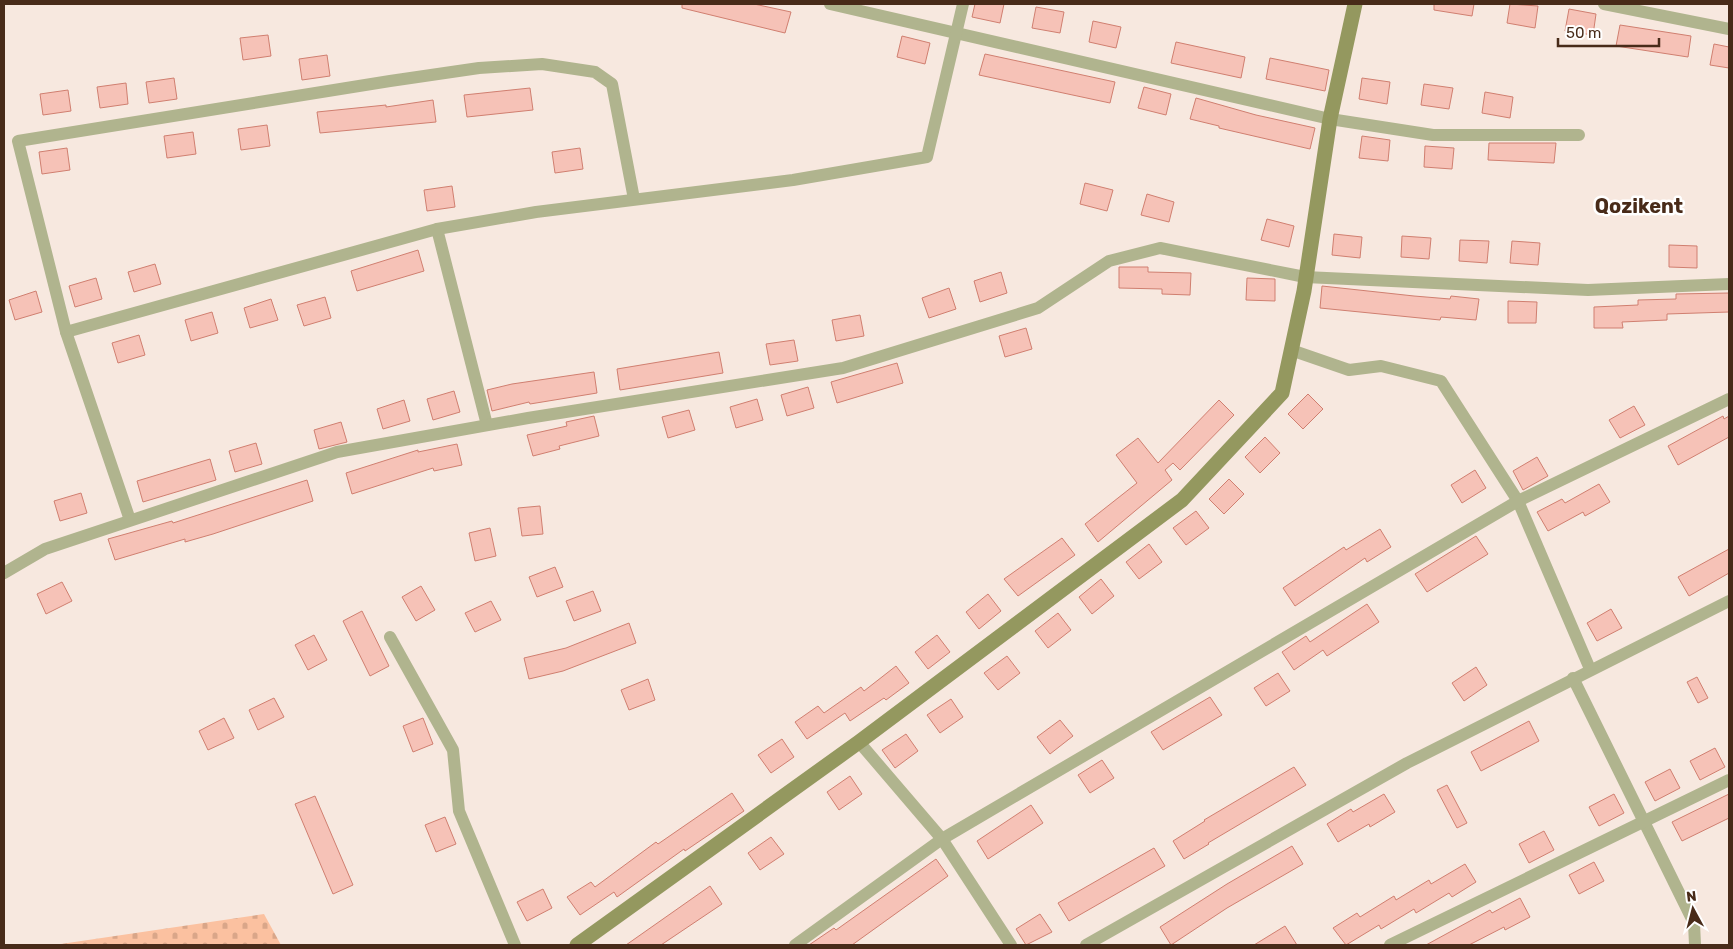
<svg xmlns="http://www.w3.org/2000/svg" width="1733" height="949" font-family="Rubik,sans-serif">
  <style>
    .cemetery { fill: url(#cemetery-stones) }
    .building { fill: #f6c2b7; stroke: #d07f70 }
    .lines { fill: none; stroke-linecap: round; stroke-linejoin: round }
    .street { stroke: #b0b48e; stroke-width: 12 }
    .secondary { stroke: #94985f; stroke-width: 15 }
    .labels { text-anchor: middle; stroke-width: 5; stroke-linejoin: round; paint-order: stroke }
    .quarter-label { font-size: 20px; font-weight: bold; fill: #482b19; stroke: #fff }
  </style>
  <defs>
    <pattern id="cemetery-stones" width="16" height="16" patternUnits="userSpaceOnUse" patternTransform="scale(1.25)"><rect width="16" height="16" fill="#fbc1a0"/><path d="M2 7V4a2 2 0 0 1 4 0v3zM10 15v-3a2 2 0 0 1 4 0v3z" fill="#d9a689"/></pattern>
  </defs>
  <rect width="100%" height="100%" fill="#f7e8df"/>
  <polygon class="cemetery" points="264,914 281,945 54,945"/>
  <g class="building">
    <polygon points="682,4 754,4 791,12 785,33 682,8"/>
    <polygon points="975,4 1004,4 1000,23 972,17"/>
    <polygon points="1434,4 1474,4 1472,16 1434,10"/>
    <polygon points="1510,4 1538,6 1535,28 1507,23"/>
    <polygon points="1036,7 1064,12 1060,33 1032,28"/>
    <polygon points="1569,9 1596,14 1593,35 1565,31"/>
    <polygon points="1093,21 1121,27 1116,48 1089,42"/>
    <polygon points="1620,25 1691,36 1688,57 1616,46"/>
    <polygon points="268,35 271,56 243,60 240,38"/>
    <polygon points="902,36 930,43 925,64 897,57"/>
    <polygon points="1176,42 1245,57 1241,78 1171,63"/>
    <polygon points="1714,44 1729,47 1729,68 1710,65"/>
    <polygon points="985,54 1115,82 1110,103 979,75"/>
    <polygon points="327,55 330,76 302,80 299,59"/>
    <polygon points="1270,58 1329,70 1325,91 1266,79"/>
    <polygon points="174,78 177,99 149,103 146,82"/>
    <polygon points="1362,78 1390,82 1387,104 1359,99"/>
    <polygon points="126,83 128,104 100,108 97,87"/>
    <polygon points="1424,84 1453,88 1449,109 1421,105"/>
    <polygon points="1144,87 1171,94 1166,115 1138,108"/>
    <polygon points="530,88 533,110 467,117 464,95"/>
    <polygon points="68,90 71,111 43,115 40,94"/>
    <polygon points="1485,92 1513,97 1510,118 1482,113"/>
    <polygon points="1196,98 1256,115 1315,128 1310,149 1219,128 1219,126 1190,119"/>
    <polygon points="433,100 436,122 320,133 317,112 386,105 386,107"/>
    <polygon points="267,125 270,146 241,150 238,129"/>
    <polygon points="193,132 196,154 167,158 164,136"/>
    <polygon points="1362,136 1390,140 1388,161 1359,158"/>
    <polygon points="1489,143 1556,143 1554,163 1488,160"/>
    <polygon points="1425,146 1454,148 1452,169 1424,167"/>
    <polygon points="67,148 70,170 42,174 39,152"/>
    <polygon points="580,148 583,169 555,173 552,152"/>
    <polygon points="1085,183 1113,190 1107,211 1080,204"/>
    <polygon points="452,186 455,207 427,211 424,190"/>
    <polygon points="1147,194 1174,202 1169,222 1141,215"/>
    <polygon points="1267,219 1294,226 1289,247 1261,240"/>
    <polygon points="1334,234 1362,237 1360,258 1332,255"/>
    <polygon points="1402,236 1431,238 1429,259 1401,257"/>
    <polygon points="1460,240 1489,241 1487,263 1459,261"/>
    <polygon points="1512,241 1540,243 1538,265 1510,263"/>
    <polygon points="1669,245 1697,246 1697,268 1669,267"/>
    <polygon points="418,250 424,271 357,291 351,271"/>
    <polygon points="155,264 161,284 134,292 128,272"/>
    <polygon points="1119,267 1148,267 1148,272 1191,273 1190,295 1162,294 1162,289 1119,288"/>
    <polygon points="1001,272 1007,293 980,302 974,281"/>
    <polygon points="96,278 102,299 75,307 69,286"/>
    <polygon points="1247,278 1275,279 1275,301 1246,300"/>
    <polygon points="1322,286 1414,296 1450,299 1451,296 1479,299 1476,320 1441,317 1440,320 1320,308"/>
    <polygon points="949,288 956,309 929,318 922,298"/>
    <polygon points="36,291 42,312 15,320 9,300"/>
    <polygon points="1729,293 1729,312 1667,314 1667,320 1622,322 1623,328 1594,328 1594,307 1638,305 1638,300 1676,299 1676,294"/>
    <polygon points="325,297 331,318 304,326 297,305"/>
    <polygon points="271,299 278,320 250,328 244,308"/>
    <polygon points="1508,301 1537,302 1536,323 1508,323"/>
    <polygon points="212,312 218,333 191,341 185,320"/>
    <polygon points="860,315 864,336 836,341 832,320"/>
    <polygon points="1026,328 1032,349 1005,357 999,336"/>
    <polygon points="139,335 145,355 118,363 112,343"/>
    <polygon points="794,340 798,361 770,365 766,344"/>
    <polygon points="719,352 723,373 620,390 617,369"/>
    <polygon points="897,363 903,383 837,403 831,382"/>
    <polygon points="594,372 597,393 530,404 529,402 492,411 487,390 512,384"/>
    <polygon points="808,387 814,408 787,416 781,395"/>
    <polygon points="454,391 460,412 433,420 427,399"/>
    <polygon points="1308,394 1323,409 1303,429 1288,414"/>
    <polygon points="757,399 763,420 736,428 730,407"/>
    <polygon points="404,400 410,421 383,429 377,409"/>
    <polygon points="1219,400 1234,415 1180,470 1173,463 1165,470 1172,480 1098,542 1085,524 1137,483 1116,455 1138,438 1158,463"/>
    <polygon points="1634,406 1645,425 1620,438 1609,420"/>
    <polygon points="689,410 695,430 668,438 662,417"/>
    <polygon points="594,416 599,436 559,446 560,449 533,456 527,435 567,426 566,422"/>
    <polygon points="1723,416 1724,419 1729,416 1729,437 1678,465 1668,446"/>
    <polygon points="341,422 347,442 319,449 314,430"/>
    <polygon points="1265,437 1280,453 1260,473 1245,457"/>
    <polygon points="256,443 262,464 235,472 229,451"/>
    <polygon points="457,444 462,465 434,471 433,468 352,494 346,473 418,450 418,452"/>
    <polygon points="1537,457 1548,476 1523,490 1513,471"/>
    <polygon points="210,459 216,480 143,502 137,481"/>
    <polygon points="1475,470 1486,488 1462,503 1451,485"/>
    <polygon points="1229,479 1244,494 1224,514 1209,499"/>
    <polygon points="307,480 313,501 213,534 185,542 185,539 115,560 108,539 172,521 173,523"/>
    <polygon points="1599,484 1610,502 1585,516 1583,512 1548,531 1537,512 1562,499 1565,503"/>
    <polygon points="81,493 87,513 60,521 54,501"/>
    <polygon points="540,506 543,534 522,536 518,508"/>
    <polygon points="1196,511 1209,528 1186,545 1173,528"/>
    <polygon points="490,528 496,556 475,561 469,533"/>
    <polygon points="1380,529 1391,547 1367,562 1365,558 1295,606 1283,588 1344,547 1346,550"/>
    <polygon points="1476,536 1488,554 1427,592 1415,574"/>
    <polygon points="1062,538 1075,555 1018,596 1004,579"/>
    <polygon points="1149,544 1162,562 1139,579 1126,562"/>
    <polygon points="1729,549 1729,573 1689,596 1678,577"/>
    <polygon points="555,567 563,587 537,597 529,577"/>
    <polygon points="1101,579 1114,596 1092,614 1079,597"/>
    <polygon points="62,582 72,601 46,614 37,594"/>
    <polygon points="421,586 435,610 416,621 402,597"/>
    <polygon points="593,591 601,611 574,621 566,601"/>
    <polygon points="988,594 1001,611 979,629 966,612"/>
    <polygon points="491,601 501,620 475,632 465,613"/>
    <polygon points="1367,604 1379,622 1327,656 1323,650 1294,670 1282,652 1306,636 1310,642"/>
    <polygon points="1611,609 1622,628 1597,641 1587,623"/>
    <polygon points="362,611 389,666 370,676 343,621"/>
    <polygon points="1058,613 1071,630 1048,648 1035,631"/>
    <polygon points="629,623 636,643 563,671 529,679 524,658 566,648"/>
    <polygon points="314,635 327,660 308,670 295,645"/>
    <polygon points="937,635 950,652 928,669 915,652"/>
    <polygon points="1007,656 1020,673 998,690 984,673"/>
    <polygon points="896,666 909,683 886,700 884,698 850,721 845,713 807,739 795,722 818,706 824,713 861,687 864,691"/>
    <polygon points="1476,667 1487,685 1464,701 1452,683"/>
    <polygon points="1278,673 1290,691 1266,706 1254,688"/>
    <polygon points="1697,677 1708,698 1698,703 1687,682"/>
    <polygon points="648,679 655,700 629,710 621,690"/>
    <polygon points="1210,697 1222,715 1163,750 1151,732"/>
    <polygon points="274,698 284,717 258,730 249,710"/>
    <polygon points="951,699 963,717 940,733 927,715"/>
    <polygon points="224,718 234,738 208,750 199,731"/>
    <polygon points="423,718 433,744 413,752 403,726"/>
    <polygon points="1060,720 1073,736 1050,754 1037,737"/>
    <polygon points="1529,721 1539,741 1481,771 1471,752"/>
    <polygon points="906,734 918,751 895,768 882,750"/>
    <polygon points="782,739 794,757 771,773 758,755"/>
    <polygon points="1715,748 1725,767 1700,780 1690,761"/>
    <polygon points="1102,760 1114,778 1090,793 1078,775"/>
    <polygon points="1294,767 1306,785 1208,843 1209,844 1184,859 1173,841 1205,821 1204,820"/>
    <polygon points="1670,769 1680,788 1655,801 1645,782"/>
    <polygon points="850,776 862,794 839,810 827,792"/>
    <polygon points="1447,785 1467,823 1457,828 1437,790"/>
    <polygon points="732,793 744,811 685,851 684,849 617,897 614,892 580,915 567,897 591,882 595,887 656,842 658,844"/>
    <polygon points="1384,794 1395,812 1370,827 1369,824 1338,842 1327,824 1351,809 1353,812"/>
    <polygon points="1614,794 1624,813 1599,826 1589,807"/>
    <polygon points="1729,794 1729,818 1682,841 1672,822"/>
    <polygon points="315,796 353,885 333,894 295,804"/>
    <polygon points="1031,805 1043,823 988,859 977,841"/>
    <polygon points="445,817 456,844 436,852 425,825"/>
    <polygon points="1544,831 1554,850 1529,863 1519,844"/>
    <polygon points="771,837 784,854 760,870 748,853"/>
    <polygon points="1292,846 1303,864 1227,908 1171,945 1160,927 1227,884"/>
    <polygon points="1154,848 1165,866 1069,921 1058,903"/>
    <polygon points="936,859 948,876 852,945 809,945 834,928 836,930"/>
    <polygon points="1594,862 1604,881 1579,894 1569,875"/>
    <polygon points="1465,864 1476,882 1452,897 1449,893 1416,913 1414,909 1381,929 1379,925 1346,945 1333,928 1357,913 1360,917 1394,896 1396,900 1429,880 1431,884"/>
    <polygon points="710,886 722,904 661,945 626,945"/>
    <polygon points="543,889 552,908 527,921 517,902"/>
    <polygon points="1520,898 1530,917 1505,930 1504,927 1469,945 1426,945 1490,910 1492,913"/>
    <polygon points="1040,914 1052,932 1026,945 1016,929"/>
    <polygon points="1285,926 1297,945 1254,945"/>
  </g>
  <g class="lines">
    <g class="street">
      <polyline points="830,4 1330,119 1433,135 1579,135"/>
      <polyline points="1604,4 1729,29"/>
      <polyline points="437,229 487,425"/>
      <polyline points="66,332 437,229 536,212 793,180 927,157 963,4"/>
      <polyline points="1291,350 1349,370 1381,366 1441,381 1518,501 1590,669"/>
      <polyline points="130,520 66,332 18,141 390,81 479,68 542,64 595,72 612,84 634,199"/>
      <polyline points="4,573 45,549 337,452 528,418 843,368 1038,308 1109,261 1160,248 1305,277 1588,290 1729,284"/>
      <polyline points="390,637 453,750 459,811 515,945"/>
      <polyline points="1573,678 1694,923 1695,945"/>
      <polyline points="859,742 942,839 1011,945"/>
      <polyline points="795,945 942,839 1518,501 1729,399"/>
      <polyline points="1086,945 1407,763 1729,601"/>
      <polyline points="1390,945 1729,780"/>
    </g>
    <polyline class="secondary" points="577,945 859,742 1182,500 1282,393 1304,291 1330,119 1355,4"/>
  </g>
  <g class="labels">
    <g class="quarter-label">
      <text x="1639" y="213">Qozikent</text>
    </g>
  </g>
  <rect width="1733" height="949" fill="none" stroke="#482b19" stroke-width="10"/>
  <g transform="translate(1693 909) rotate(353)" stroke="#ffffff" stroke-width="4" paint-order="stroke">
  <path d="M0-4L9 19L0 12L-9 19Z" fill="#482b19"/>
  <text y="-8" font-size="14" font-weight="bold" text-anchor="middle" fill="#482b19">N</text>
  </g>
  <path d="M1558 38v8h101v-8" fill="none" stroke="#482b19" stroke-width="2.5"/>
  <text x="1566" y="38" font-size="15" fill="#482b19" stroke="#ffffff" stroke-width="4" paint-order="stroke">50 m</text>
</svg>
